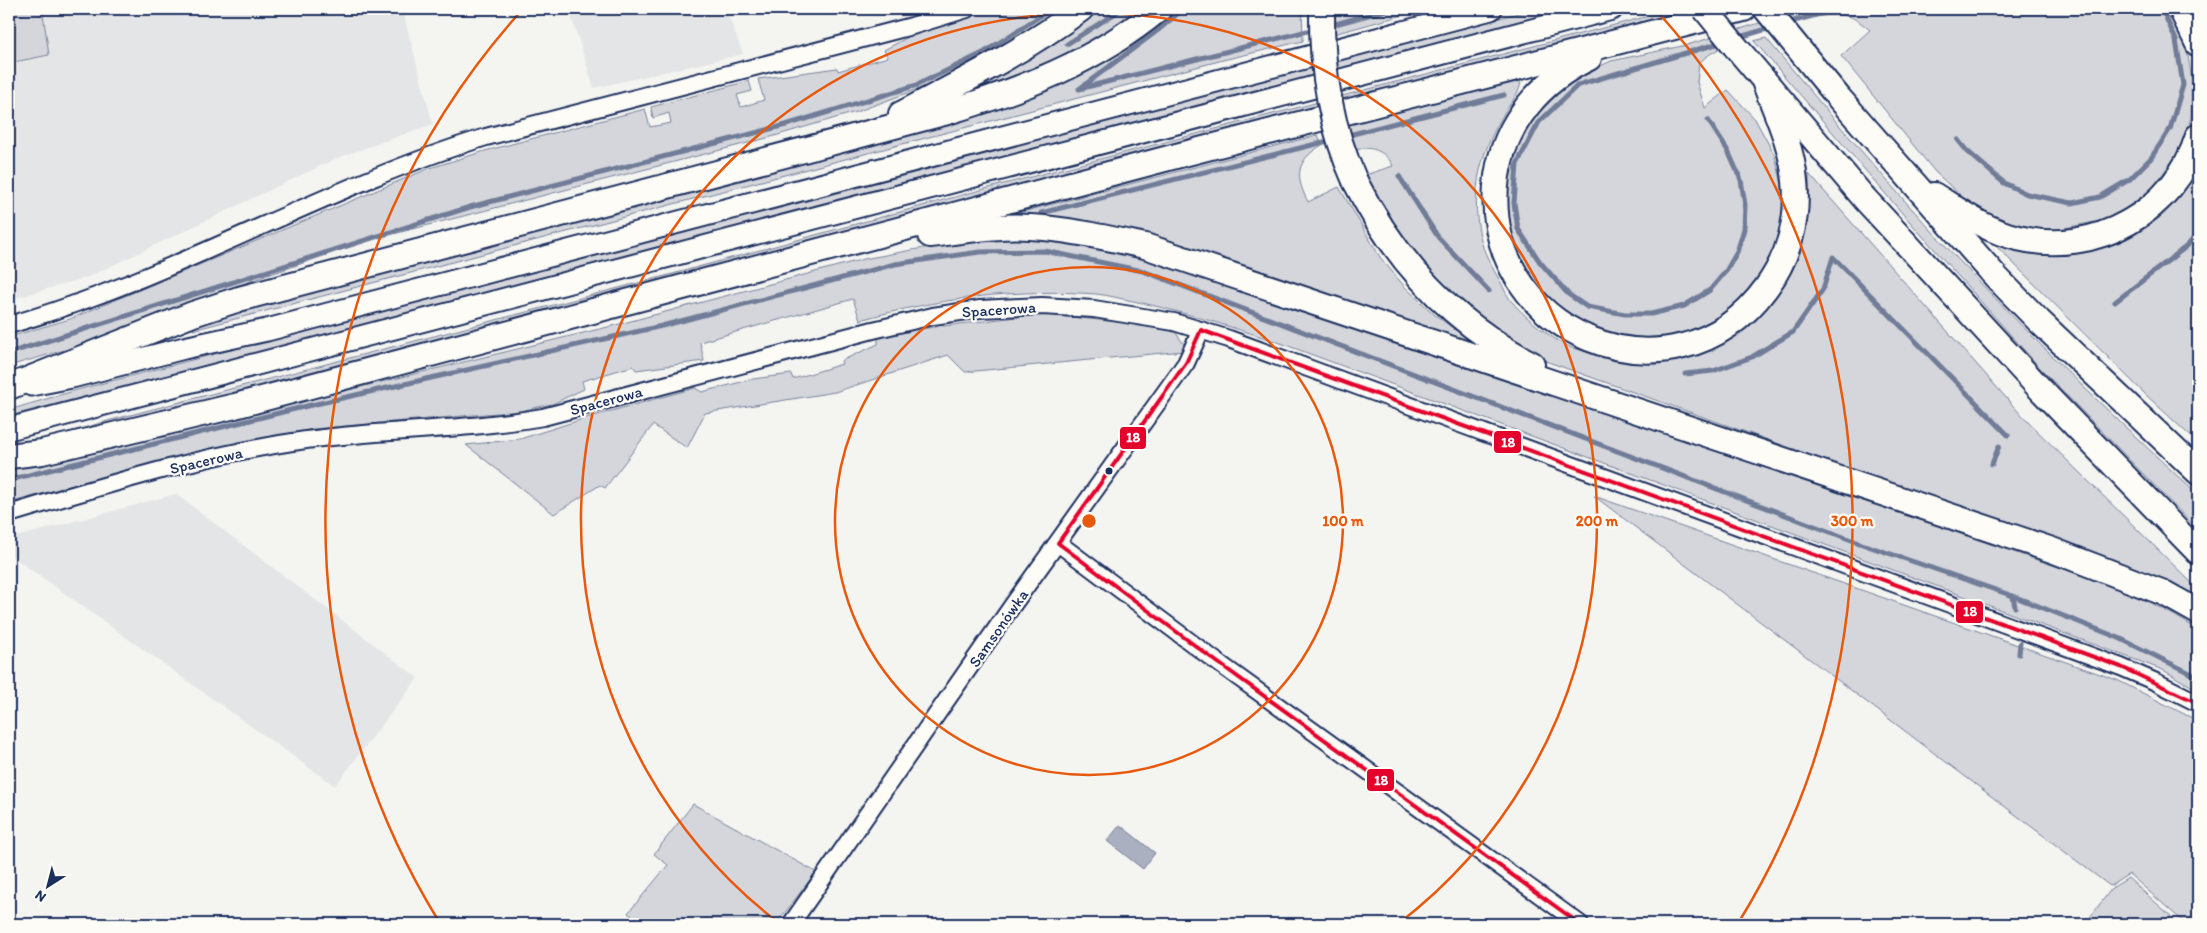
<svg xmlns="http://www.w3.org/2000/svg" width="2207" height="933" font-family="Itim,sans-serif">
  <style>
    .built { fill: #e4e5e6 }
    .green { fill: #d4d6db; stroke: #78829c }
    .water { fill: #aab0bf; stroke: #717c98 }
    .lines { fill: none; stroke-linecap: round; stroke-linejoin: round }
    .stream { stroke: #717c98; stroke-width: 5 }
    .minor-casing { stroke: #1b2f5e; stroke-width: 20 }
    .major-casing { stroke: #1b2f5e; stroke-width: 25 }
    .highway-casing { stroke: #1b2f5e; stroke-width: 28 }
    .minor { stroke: #fdfcf7; stroke-width: 16 }
    .major { stroke: #fdfcf7; stroke-width: 21 }
    .highway { stroke: #fdfcf7; stroke-width: 24 }
    .highway-bridge-casing { stroke: #1b2f5e; stroke-width: 28; stroke-linecap: butt }
    .highway-bridge { stroke: #fdfcf7; stroke-width: 24 }
    .bus-1-casing { stroke: #fdfcf7; stroke-width: 8 }
    .bus-1 { stroke: #e4002b; stroke-width: 4 }
    .ring { fill: none; stroke: #e8590c; stroke-width: 2.5 }
    .bus-dot { fill: #1b2f5e; stroke: #fdfcf7; stroke-width: 2 }
    .labels { text-anchor: middle; stroke-width: 4.5; stroke-linejoin: round; paint-order: stroke }
    .street-label { font-size: 16px; fill: #1b2f5e; stroke: #fdfcf7 }
    .centre { fill: #e8590c; stroke: #fdfcf7; stroke-width: 2.5 }
    .ring-label { font-size: 15px; text-anchor: middle; font-weight: bold; fill: #e8590c; stroke: #fdfcf7; stroke-width: 4.5; stroke-linejoin: round; paint-order: stroke }
    .line-badge { stroke: #fdfcf7; stroke-width: 2 }
    .badge-label { font-size: 14px; text-anchor: middle; font-weight: bold; fill: #fff }
  </style>
  <rect width="100%" height="100%" fill="#f4f4f1"/>
  <filter id="ink" filterUnits="userSpaceOnUse"><feTurbulence type="fractalNoise" baseFrequency=".02" numOctaves="2"/><feDisplacementMap in="SourceGraphic" scale="10" xChannelSelector="R" yChannelSelector="G"/><feConvolveMatrix kernelMatrix="1 2 1 2 8 2 1 2 1" color-interpolation-filters="sRGB"/></filter>
  <g filter="url(#ink)">
    <g class="built">
      <polygon points="43,9 402,9 433,124 337,158 88,277 9,300 9,63 49,55 43,14"/>
      <polygon points="569,9 726,9 743,54 594,88"/>
      <polygon points="176,494 418,678 335,786 9,554 9,539"/>
    </g>
    <g class="green">
      <polygon points="9,9 43,9 43,14 49,55 9,63"/>
      <polygon points="980,9 1065,9 961,73 856,112 771,137 370,240 216,293 75,347 9,366 9,337 70,319 430,168 485,151 645,109 650,127 671,123 669,113 653,118 651,107 749,81 752,91 737,95 741,107 764,100 758,79 837,68 838,71 888,57 884,50 914,34"/>
      <path d="M1094,9h44c-12,7 -22,16 -34,24 -40,28 -108,59 -156,64z"/>
      <polygon points="1177,9 1302,9 1303,41 1223,60 193,330 192,323 775,166 1139,37 1156,26"/>
      <polygon points="1329,9 1425,9 1330,35"/>
      <polygon points="1534,9 1568,9 667,247 9,416 9,410 77,390"/>
      <polygon points="1676,9 1717,9 240,396 14,448 111,420 665,276 977,191"/>
      <path d="M1806,9h361l6,8 14,32 5,32 -1,37 -14,36 -25,35 -26,19 -22,12 -54,11 -38,-6 -41,-20 -36,-33 -94,-116 29,-26c-8,-6 -14,-12 -23,-14 -35,-6 -124,22 -148,47l-2,19 8,26 23,-18 27,29 20,37 7,28 1,25 -2,17 -6,23 -13,26 -21,26 -23,16 -26,13 -42,10 -26,-3 -29,-9 -28,-15 -23,-20 -25,-34 -13,-39 -1,-31 7,-36 13,-31 40,-39 46,-22 76,-16z"/>
      <path d="M1766,38c46,55 91,109 138,162 92,104 192,201 294,295v35l-157,-161 -139,-156 -148,-172z"/>
      <path d="M1521,81c-1,12 -9,20 -15,29 -25,41 -36,79 -26,126 3,16 12,31 20,45 4,7 7,16 13,22 12,14 43,40 60,45 10,3 20,5 30,7 26,6 60,11 86,3 56,-18 102,-66 116,-124 4,-19 4,-41 4,-60l214,243 175,172 -7,5 -25,-13 -629,-223 -66,-38 -44,-41 -65,-103 31,-10c-7,-15 -24,-22 -39,-15l-9,-27z"/>
      <path d="M1318,135l4,10c-27,16 -27,32 -14,57l31,-15 41,70 24,29 31,29 38,28 -6,3 -464,-129z"/>
      <path d="M2198,168v275l-51,-47 -151,-150c14,3 30,8 45,9 67,4 127,-27 157,-87z"/>
      <path d="M987,236l51,1 43,7 72,16 843,286c68,24 141,43 202,84v60l-35,-20 -888,-329c-47,-15 -94,-30 -142,-40 -12,-2 -25,-6 -37,-7 -80,-6 -160,5 -236,26l-7,-21 -153,43 4,19 -68,9 -3,-4 -51,15 2,8 -32,15 -32,7 -208,18 -214,49 -89,25v-35l80,-15 527,-128 248,-66z"/>
      <polygon points="1041,314 1137,324 1175,332 1184,344 1183,351 965,372 948,355 835,392 705,413 687,448 653,425 605,488 600,485 554,514 466,445 520,439 586,418 695,388 702,392 753,379 791,374 793,379 842,364 841,361 878,344 878,334"/>
      <polygon points="1594,496 2117,680 2198,721 2198,924 2186,924 2129,874 2110,886"/>
      <polygon points="693,804 816,872 776,924 642,924 628,913 668,865 654,854"/>
      <polygon points="2128,878 2171,916 2166,924 2085,924 2112,888"/>
    </g>
    <polygon class="water" points="1120,825 1155,853 1143,869 1107,841"/>
    <g class="lines">
      <g class="stream">
        <polyline points="1183,9 1157,31 1079,89 1315,29"/>
        <polyline points="1787,23 1838,9"/>
        <polyline points="1328,26 1390,9"/>
        <polyline points="1736,38 1774,27"/>
        <polyline points="1067,44 1122,9"/>
        <polyline points="1708,120 1728,151 1741,180 1745,205 1744,229 1737,252 1726,271 1710,290 1684,306 1651,314 1625,314 1587,307 1568,294 1540,262 1518,229 1514,203 1517,164 1539,122 1578,85 1723,42"/>
        <polyline points="1345,136 1504,95"/>
        <polyline points="1958,140 1967,151 2004,183 2027,194 2072,203 2100,197 2130,179 2151,158 2170,129 2183,85 2176,40 2162,9"/>
        <polyline points="1399,176 1438,237 1489,291"/>
        <polyline points="1041,213 1332,140"/>
        <polyline points="2115,302 2187,246 2198,233"/>
        <polyline points="9,353 470,207 786,125 917,85 983,53 1051,9"/>
        <polyline points="1685,374 1713,371 1752,357 1793,332 1823,289 1833,257 2008,435"/>
        <polyline points="1992,464 1999,446"/>
        <polyline points="9,480 307,406 662,326 895,264 980,252 1045,251 1143,271 1862,544 2013,596 2119,638 2198,677"/>
        <polyline points="2013,596 2015,607"/>
        <polyline points="2019,654 2020,643"/>
      </g>
      <g class="minor-casing">
        <g id="minor">
          <path d="M9,325c165,-47 314,-138 477,-188l426,-111 55,-17"/>
          <path d="M9,514c97,-29 196,-60 297,-74 78,-11 158,-9 237,-23l330,-87 60,-14 47,-7 62,-3 52,3 80,13 55,17 892,328 35,15 42,21"/>
          <polyline points="1058,543 1213,659 1580,924"/>
          <polyline points="791,924 1012,606 1186,363 1201,330"/>
        </g>
      </g>
      <g class="major-casing">
        <g id="major">
          <polyline points="31,385 72,377 184,348 267,330 1491,9"/>
          <polyline points="9,429 1612,9"/>
        </g>
      </g>
      <g class="highway-casing">
        <g id="highway">
          <polyline points="1766,9 1839,98 1997,278 2040,322 2198,472"/>
          <polyline points="2181,9 2198,44"/>
          <polyline points="1735,46 1865,199 2043,392 2198,552"/>
          <path d="M1589,58c-48,23 -84,64 -92,118 -21,156 176,240 269,112 23,-31 33,-69 29,-107 -3,-35 -19,-68 -31,-100"/>
          <path d="M901,114c63,-33 123,-63 180,-105"/>
          <path d="M1355,181c40,80 98,142 177,183"/>
          <path d="M1934,195c27,17 53,36 84,43 78,19 157,-27 180,-102"/>
          <path d="M930,235c33,-4 67,-10 100,-8 38,2 77,11 115,19l907,304 112,43 34,19"/>
          <path d="M9,387l184,-73 46,-15 705,-186c78,-23 151,-51 215,-104"/>
          <polyline points="9,456 42,452 235,406 1180,155 1744,9"/>
        </g>
      </g>
      <use href="#minor" class="minor"/>
      <use href="#major" class="major"/>
      <use href="#highway" class="highway"/>
      <g class="highway-bridge-casing">
        <g id="highway-bridge">
          <path d="M1322,9c-1,60 8,117 33,172"/>
          <polyline points="1705,9 1735,46"/>
        </g>
      </g>
      <use href="#highway-bridge" class="highway-bridge"/>
      <g class="bus-1-casing">
        <polyline id="bus-1" points="1580,924 1213,659 1058,543 1186,363 1201,330 2121,667 2198,703"/>
      </g>
      <use href="#bus-1" class="bus-1"/>
    </g>
  </g>
  <g class="ring">
    <circle cx="1089" cy="521" r="254"/>
    <path d="M780 924A508 508 0 1 1 1398 924"/>
    <path d="M438 920A763 763 0 0 1 522 10M1656 10A763 763 0 0 1 1740 920"/>
  </g>
  <circle class="bus-dot" cx="1109" cy="471" r="4.5"/>
  <g class="labels">
    <g class="street-label">
      <text transform="translate(999 309) rotate(-4)" y="6">Spacerowa</text>
      <text transform="translate(606 400) rotate(-15)" y="6">Spacerowa</text>
      <text transform="translate(206 460) rotate(-13)" y="6">Spacerowa</text>
      <text transform="translate(998 628) rotate(-55)" y="6">Samsonówka</text>
    </g>
  </g>
  <circle cx="1089" cy="521" r="8" class="centre"/>
  <g class="ring-label">
    <text x="1343" y="526">100 m</text>
    <text x="1597" y="526">200 m</text>
    <text x="1852" y="526">300 m</text>
  </g>
  <g class="line-badge">
    <rect x="1119" y="426" width="28" height="24" rx="5" fill="#e4002b"/>
    <rect x="1493" y="430" width="29" height="24" rx="5" fill="#e4002b"/>
    <rect x="1955" y="600" width="29" height="24" rx="5" fill="#e4002b"/>
    <rect x="1366" y="768" width="29" height="24" rx="5" fill="#e4002b"/>
  </g>
  <g class="badge-label">
    <text x="1133" y="442">18</text>
    <text x="1508" y="447">18</text>
    <text x="1970" y="616">18</text>
    <text x="1381" y="785">18</text>
  </g>
  <rect width="2207" height="933" fill="none" stroke="#fdfcf7" stroke-width="30"/>
  <rect x="15" y="15" width="2177" height="903" fill="none" stroke="#1b2f5e" stroke-width="2" filter="url(#ink)"/>
  <g transform="translate(48 886) rotate(216)" stroke="#fdfcf7" stroke-width="4" paint-order="stroke">
  <path d="M0-4L9 19L0 12L-9 19Z" fill="#1b2f5e"/>
  <text y="-8" font-size="14" font-weight="bold" text-anchor="middle" fill="#1b2f5e">N</text>
  </g>
</svg>
